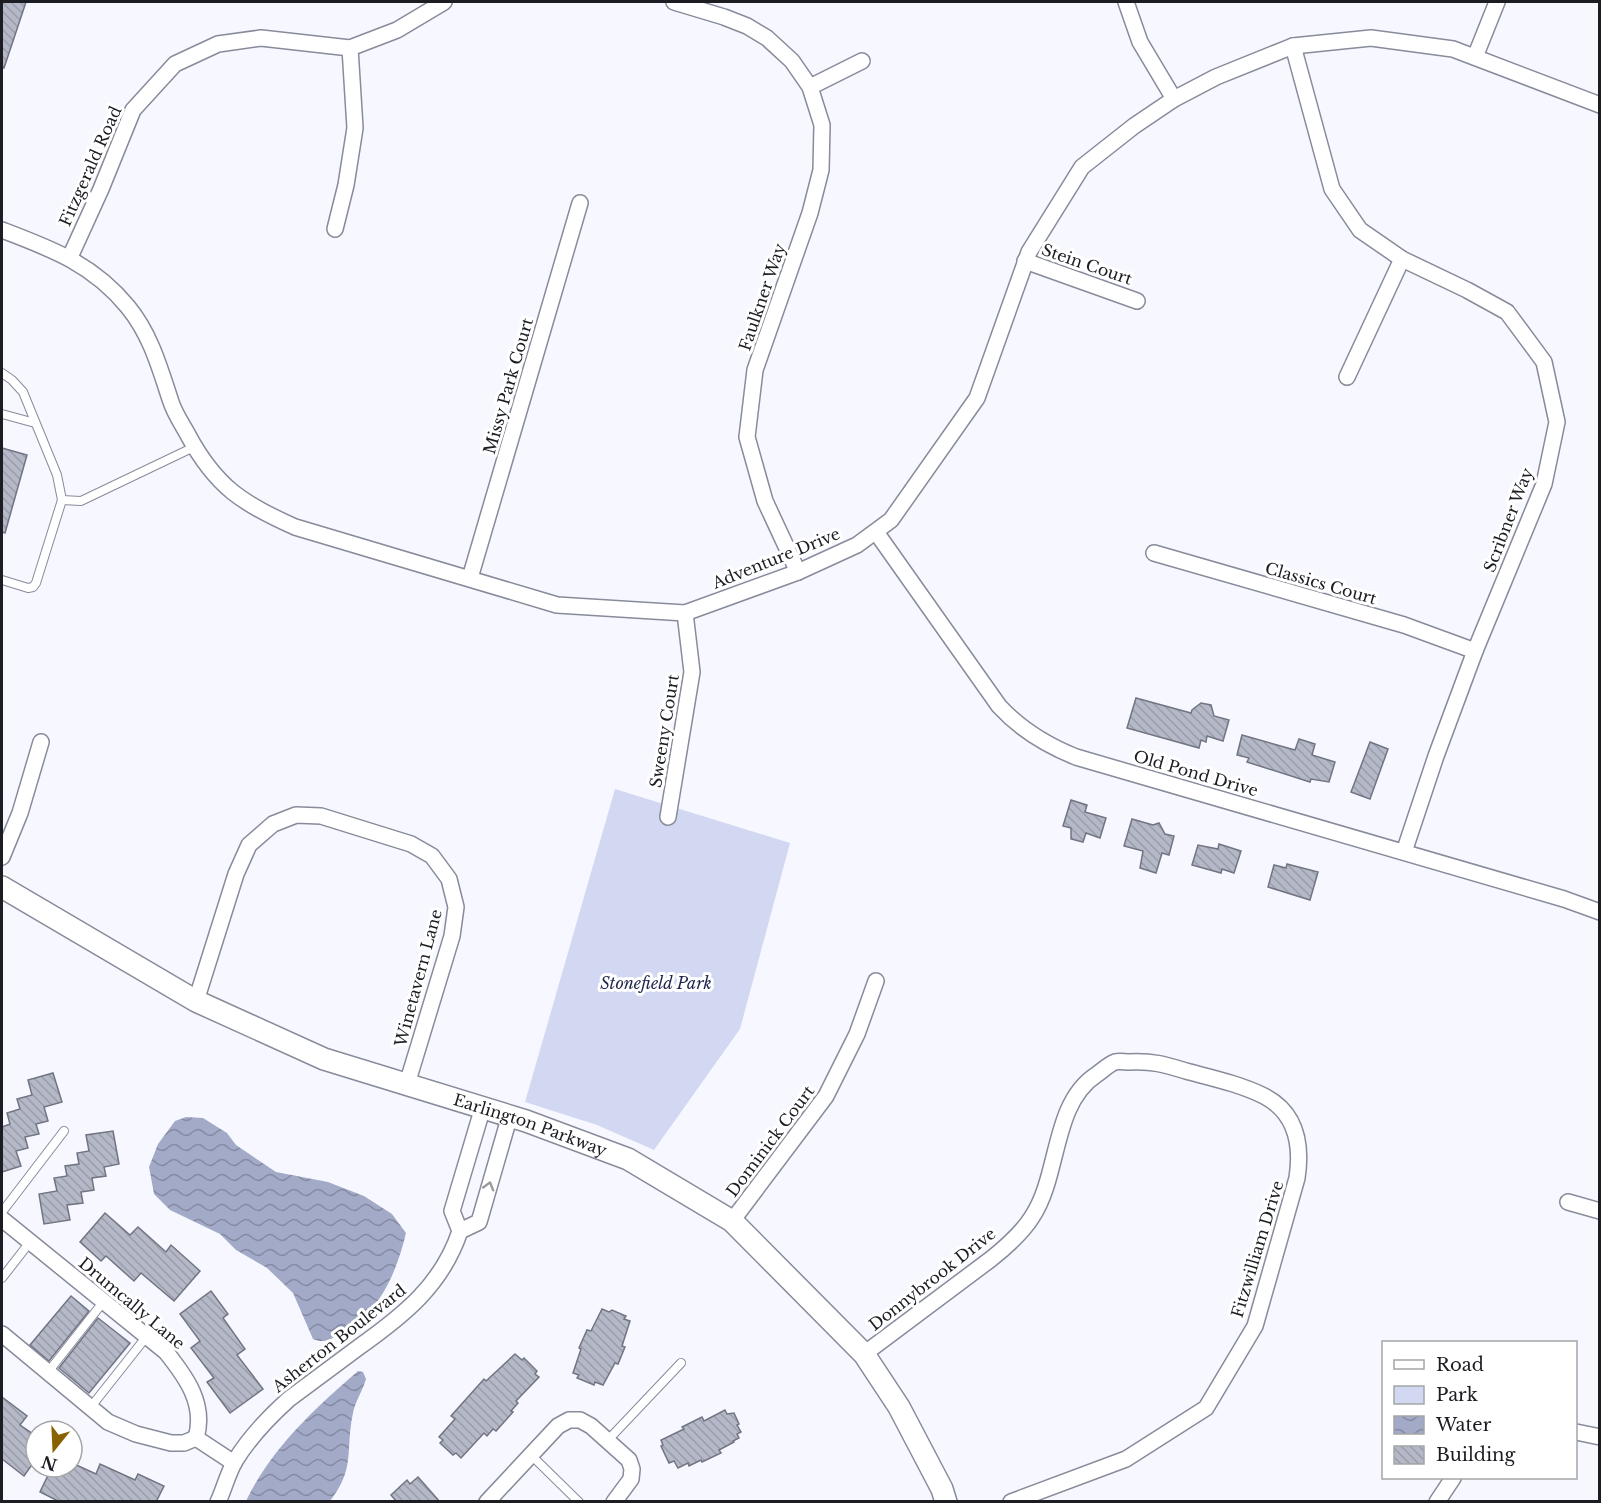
<svg xmlns="http://www.w3.org/2000/svg" width="1601" height="1503" font-family="'Libre Baskerville',serif">
  <style>
    .green { fill: #d2d8f1 }
    .water { fill: url(#water-waves) }
    .building { fill: url(#building-back-hatch); stroke: #717482; stroke-width: 1.5 }
    .lines { fill: none; stroke-linecap: round; stroke-linejoin: round }
    .lane-casing { stroke: #878b9a; stroke-width: 10 }
    .street-casing { stroke: #878b9a; stroke-width: 18 }
    .secondary-casing { stroke: #878b9a; stroke-width: 24 }
    .lane { stroke: #fff; stroke-width: 8 }
    .street { stroke: #fff; stroke-width: 15 }
    .secondary { stroke: #fff; stroke-width: 21 }
    .oneway { stroke: #98999c }
    .labels { text-anchor: middle; stroke-width: 6; stroke-linejoin: round; paint-order: stroke }
    .street-label { font-size: 16px; fill: #1b1d22; stroke: #fff }
    .park-label { font-size: 16px; font-style: italic; fill: #1f254c; stroke: #fff }
  </style>
  <defs>
    <pattern id="water-waves" width="16" height="10" patternUnits="userSpaceOnUse" patternTransform="scale(1.5)"><rect width="16" height="10" fill="#a3aac7"/><path d="M0 5q4-4 8 0t8 0" fill="none" stroke="#848aa1"/></pattern>
    <pattern id="building-back-hatch" width="6" height="6" patternUnits="userSpaceOnUse" patternTransform="scale(1.5)"><rect width="6" height="6" fill="#b4b8c7"/><path d="M-1 5l2 2M0 0l6 6M5-1l2 2" fill="none" stroke="#9a9eab"/></pattern>
  </defs>
  <rect width="100%" height="100%" fill="#f7f8ff"/>
  <polygon class="green" points="615,789 790,843 740,1029 654,1150 597,1125 525,1102"/>
  <g class="water">
    <path d="M186,1117l17,1 24,15 9,12 40,27 52,10 36,14 28,18 14,19c-6,26 -18,60 -38,79 -5,6 -13,9 -19,14 -11,8 -21,20 -36,13l-20,-46 -26,-25 -31,-18 -16,-16 -50,-24 -16,-16 -5,-27 9,-23 17,-23z"/>
    <path d="M358,1371l5,1 3,7c-3,11 -11,23 -13,34 -8,37 3,55 -23,88h-84c25,-52 68,-92 112,-130z"/>
  </g>
  <g class="building">
    <polygon points="2,2 26,2 4,68 2,68"/>
    <polygon points="2,448 27,455 5,533 2,532"/>
    <polygon points="1136,698 1191,713 1192,710 1201,703 1211,705 1214,716 1229,720 1223,741 1207,736 1206,742 1201,740 1199,748 1127,728"/>
    <polygon points="1242,735 1295,750 1299,739 1315,744 1312,755 1335,762 1329,782 1311,779 1310,782 1247,762 1249,758 1237,755"/>
    <polygon points="1370,742 1388,749 1370,799 1351,792"/>
    <polygon points="1071,800 1087,805 1085,812 1106,818 1100,838 1086,833 1083,842 1071,839 1071,828 1063,826"/>
    <polygon points="1132,819 1153,825 1159,823 1165,834 1174,836 1169,855 1162,853 1156,873 1140,868 1143,851 1124,846"/>
    <polygon points="1219,844 1241,851 1234,873 1222,869 1221,873 1192,865 1198,845 1218,849"/>
    <polygon points="1287,864 1318,872 1310,900 1268,887 1274,865 1286,868"/>
    <polygon points="53,1073 62,1102 44,1107 48,1121 36,1124 39,1134 25,1137 28,1148 16,1151 21,1166 2,1172 2,1127 10,1124 7,1113 20,1109 17,1099 32,1095 28,1080"/>
    <polygon points="113,1131 119,1164 104,1167 106,1176 92,1178 94,1190 81,1192 83,1203 67,1205 70,1220 44,1224 39,1194 57,1191 54,1178 67,1176 65,1166 79,1164 77,1153 89,1151 86,1135"/>
    <polygon points="105,1213 130,1235 138,1227 166,1252 171,1245 200,1271 174,1301 141,1273 134,1281 106,1256 101,1261 80,1242"/>
    <polygon points="211,1291 228,1314 223,1318 245,1349 237,1355 263,1389 230,1413 207,1382 214,1378 191,1348 200,1341 180,1314"/>
    <polygon points="71,1296 89,1311 49,1361 30,1345"/>
    <polygon points="602,1309 609,1312 612,1310 626,1316 624,1319 630,1321 622,1346 625,1347 618,1364 615,1363 603,1385 595,1382 594,1385 577,1378 579,1375 573,1373 581,1349 579,1348 587,1330 591,1331"/>
    <polygon points="98,1318 130,1343 89,1393 59,1368"/>
    <polygon points="515,1354 522,1360 524,1358 537,1371 535,1374 539,1377 516,1401 518,1403 511,1411 513,1412 496,1431 493,1429 487,1436 484,1433 461,1458 456,1453 453,1455 440,1443 443,1440 439,1437 455,1419 451,1416 484,1379 486,1381"/>
    <polygon points="2,1397 27,1416 20,1425 36,1436 36,1459 24,1476 2,1459"/>
    <polygon points="725,1410 727,1414 734,1413 739,1424 737,1425 741,1432 737,1434 739,1438 733,1441 734,1442 719,1450 721,1453 702,1462 701,1460 689,1466 688,1463 678,1468 674,1461 669,1463 661,1446 663,1445 661,1440 684,1429 682,1427 702,1417 704,1421"/>
    <polygon points="72,1463 96,1474 100,1464 135,1480 138,1474 164,1486 156,1502 60,1502 40,1492 52,1467 72,1467"/>
    <polygon points="418,1477 440,1502 397,1502 391,1495 407,1480 410,1484"/>
  </g>
  <g class="lines">
    <g class="lane-casing">
      <g id="lane">
        <polyline points="2,373 12,380 23,392 57,475 62,500 36,583 33,587 28,588 2,580"/>
        <polyline points="2,414 35,423"/>
        <polyline points="62,500 81,501 194,447"/>
        <polyline points="2,1212 64,1131"/>
        <polyline points="2,1278 30,1242"/>
        <polyline points="48,1372 104,1301"/>
        <polyline points="90,1408 147,1336"/>
        <polyline points="608,1440 681,1363"/>
        <polyline points="532,1456 579,1502"/>
      </g>
    </g>
    <g class="street-casing">
      <g id="street">
        <polyline points="674,2 724,17 747,26 767,38 792,61 810,87 822,125 821,170 810,213 755,370 747,437 765,501 798,572"/>
        <polyline points="1126,2 1140,42 1174,99"/>
        <polyline points="1293,46 1332,189 1360,230 1402,259 1467,290 1507,312 1544,362 1557,422 1544,484 1475,651 1436,756 1404,852"/>
        <polyline points="1475,57 1497,2"/>
        <polyline points="810,87 862,61"/>
        <polyline points="335,229 346,185 355,128 350,48"/>
        <path d="M2,230c50,19 91,34 126,77 23,28 32,62 43,95 4,12 11,22 17,33 28,52 55,69 107,92l262,78 128,8 113,-41 59,-27 34,-25 86,-122 52,-146 53,-85 52,-41 40,-27 42,-22 77,-31 78,-8 82,11 147,56"/>
        <polyline points="70,257 101,189 133,110 175,64 218,44 261,38 350,48 397,30 444,2"/>
        <polyline points="1025,261 1137,301"/>
        <polyline points="1347,377 1402,259"/>
        <path d="M876,532l123,174c22,24 47,39 77,51l488,142 36,13"/>
        <polyline points="1154,553 1404,625 1475,651"/>
        <polyline points="470,578 580,203"/>
        <polyline points="668,817 692,672 685,613"/>
        <polyline points="2,857 20,813 41,742"/>
        <polyline points="196,1001 236,874 249,845 273,824 296,815 321,816 411,844 432,856 449,879 456,907 452,936 407,1084"/>
        <polyline points="1568,1202 1600,1211"/>
        <path d="M2,1219l164,133c20,25 40,52 30,86"/>
        <polyline points="732,1221 826,1096 857,1034 876,981"/>
        <polyline points="460,1231 479,1222 510,1115"/>
        <polyline points="2,1334 108,1422 136,1434 171,1443 184,1443 196,1438"/>
        <path d="M864,1354l127,-95c15,-12 31,-26 41,-42 28,-42 20,-113 64,-142 6,-4 13,-11 19,-13 4,-1 10,0 14,0 24,-1 34,2 57,9 26,7 54,13 78,25 33,17 38,49 33,82l-42,148 -49,82 -80,51 -115,43"/>
        <polyline points="1576,1432 1600,1437"/>
        <polyline points="196,1438 234,1463"/>
        <path d="M218,1502c6,-13 10,-29 17,-41 14,-23 34,-44 54,-62 23,-17 47,-35 70,-52 45,-32 83,-62 101,-116l-8,-20 31,-104"/>
        <polyline points="487,1502 558,1426 569,1420 580,1420 591,1426 629,1460 632,1469 631,1479 614,1502"/>
        <polyline points="1437,1502 1453,1478"/>
      </g>
    </g>
    <g class="secondary-casing">
      <g id="secondary">
        <path id="s1" d="M2,887l194,114 128,58 202,62 102,38 104,62 132,133 35,53 43,82 4,13"/>
      </g>
    </g>
    <use href="#lane" class="lane"/>
    <use href="#street" class="street"/>
    <use href="#secondary" class="secondary"/>
  </g>
  <defs><path id="oneway-chevron" d="M-2-3.5L2.5 0L-2 3.5" fill="none" stroke-width="1.6" stroke-linecap="round" stroke-linejoin="round" transform="scale(1.5)"/></defs>
  <use class="oneway" href="#oneway-chevron" transform="translate(489 1186) rotate(-74)"/>
  <g class="labels">
    <g class="street-label">
      <text transform="translate(90 166) rotate(-66)" y="6">Fitzgerald Road</text>
      <text transform="translate(1087 264) rotate(19)" y="6">Stein Court</text>
      <text transform="translate(762 297) rotate(-71)" y="6">Faulkner Way</text>
      <text transform="translate(508 386) rotate(-74)" y="6">Missy Park Court</text>
      <text transform="translate(1508 520) rotate(-69)" y="6">Scribner Way</text>
      <text transform="translate(776 558) rotate(-22)" y="6">Adventure Drive</text>
      <text transform="translate(1321 583) rotate(16)" y="6">Classics Court</text>
      <text transform="translate(664 731) rotate(-81)" y="6">Sweeny Court</text>
      <text transform="translate(1196 773) rotate(16)" y="6">Old Pond Drive</text>
      <text transform="translate(418 978) rotate(-75)" y="6">Winetavern Lane</text>
      <text dy="6" stroke="none"><textPath href="#s1" startOffset="582">Earlington Parkway</textPath></text>
      <text transform="translate(770 1141) rotate(-53)" y="6">Dominick Court</text>
      <text transform="translate(1257 1249) rotate(-73)" y="6">Fitzwilliam Drive</text>
      <text transform="translate(932 1279) rotate(-38)" y="6">Donnybrook Drive</text>
      <text transform="translate(132 1303) rotate(40)" y="6">Drumcally Lane</text>
      <text transform="translate(339 1338) rotate(-38)" y="6">Asherton Boulevard</text>
    </g>
    <g class="park-label">
      <text x="656" y="989">Stonefield Park</text>
    </g>
  </g>
  <rect width="1601" height="1503" fill="none" stroke="#1b1d22" stroke-width="6"/>
  <rect x="1382" y="1341" width="195" height="138" fill="#ffffff" stroke="#a4a5a7" stroke-width="1.5"/>
  <rect x="1394" y="1360" width="30" height="9" fill="#ffffff" stroke="#a4a5a7" stroke-width="1.5"/>
  <text x="1436" y="1371" font-size="18" fill="#1b1d22">Road</text>
  <rect x="1394" y="1386" width="30" height="18" fill="#d2d8f1" stroke="#a4a5a7" stroke-width="1.5"/>
  <text x="1436" y="1401" font-size="18" fill="#1b1d22">Park</text>
  <rect x="1394" y="1416" width="30" height="18" fill="url(#water-waves)" stroke="#a4a5a7" stroke-width="1.5"/>
  <text x="1436" y="1431" font-size="18" fill="#1b1d22">Water</text>
  <rect x="1394" y="1446" width="30" height="18" fill="url(#building-back-hatch)" stroke="#a4a5a7" stroke-width="1.5"/>
  <text x="1436" y="1461" font-size="18" fill="#1b1d22">Building</text>
  <g transform="translate(54 1449) rotate(198)"><circle r="28" fill="#ffffff" stroke="#a4a5a7" stroke-width="1.5"/>
  <path d="M0-4.5L10 22L0 15L-10 22Z" fill="#896100"/>
  <text y="-9" font-size="16" font-weight="bold" text-anchor="middle" fill="#1b1d22">N</text>
  </g>
</svg>
